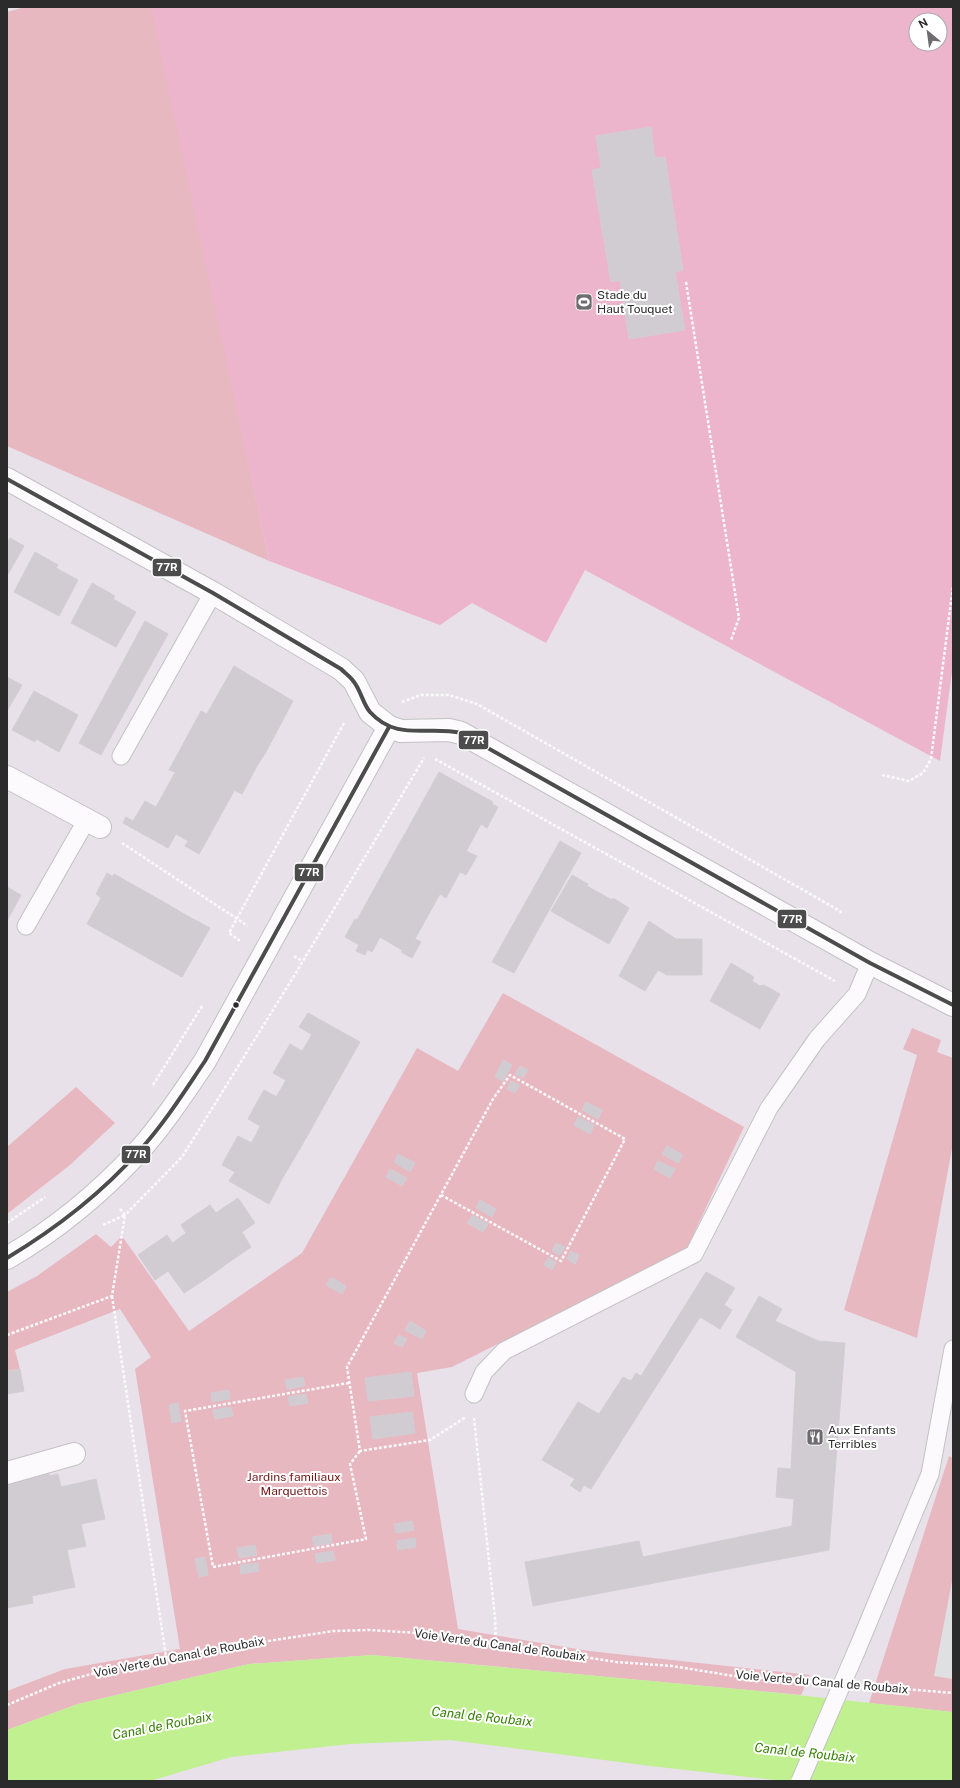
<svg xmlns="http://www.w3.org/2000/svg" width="960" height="1788" font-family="'Public Sans',sans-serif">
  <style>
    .industrial { fill: #dee0e2 }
    .green { fill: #e8b8c0 }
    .pitch { fill: #ecb5cb; fill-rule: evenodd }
    .water { fill: #c0f090 }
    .building { fill: #d1cbd2; stroke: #d3cdd5 }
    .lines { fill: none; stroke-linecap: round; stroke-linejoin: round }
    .service-casing { stroke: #c2c2c3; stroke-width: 19 }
    .minor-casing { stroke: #c2c2c3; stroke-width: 24 }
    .path { stroke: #fcfafc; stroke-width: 2.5; stroke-dasharray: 3 2; stroke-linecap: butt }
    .service { stroke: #fcfafc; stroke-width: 17 }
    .minor { stroke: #fcfafc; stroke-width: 22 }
    .service-bridge-casing { stroke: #c2c2c3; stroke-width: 19; stroke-linecap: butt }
    .service-bridge { stroke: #fcfafc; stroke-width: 17 }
    .bus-1-casing { stroke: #fff; stroke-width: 7 }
    .bus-1 { stroke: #4c4c4c; stroke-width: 4 }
    .bus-dot { fill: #2b2b2b; stroke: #fff; stroke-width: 1.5 }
    .labels { text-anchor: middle; stroke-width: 4; stroke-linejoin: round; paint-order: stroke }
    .poi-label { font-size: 12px; fill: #2b2b2b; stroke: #fff; text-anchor: start }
    .park-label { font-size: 12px; fill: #6e1816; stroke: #fff }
    .street-label { font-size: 12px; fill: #2b2b2b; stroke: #fff }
    .water-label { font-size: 13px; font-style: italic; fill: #3a8108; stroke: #fff }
    .line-badge { stroke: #fff; stroke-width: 1.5 }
    .badge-label { font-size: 11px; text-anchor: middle; font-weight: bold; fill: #fff }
  </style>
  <rect width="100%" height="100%" fill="#e8e1ea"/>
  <polygon class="industrial" points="953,1576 953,1679 934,1676"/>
  <g class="green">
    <polygon points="25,7 153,7 269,561 7,446 7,12"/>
    <polygon points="503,993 744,1127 687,1248 452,1367 417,1373 458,1629 589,1651 810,1675 801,1695 372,1655 249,1664 78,1704 7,1730 7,1691 65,1669 180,1649 135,1369 151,1357 120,1309 15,1350 20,1369 7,1371 7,1292 37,1276 96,1234 111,1247 122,1236 189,1331 302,1253 417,1048 458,1071"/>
    <polygon points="912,1028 941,1040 937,1052 953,1058 953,1143 917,1338 844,1310 917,1055 903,1049"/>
    <polygon points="76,1087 115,1123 70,1165 7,1214 7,1147"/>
    <polygon points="949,1456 953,1458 953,1576 934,1676 953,1679 953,1712 869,1703"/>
  </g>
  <path class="pitch" d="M151,7h802v657l-13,97 -355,-191 -39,73 -74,-40 -32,22 -171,-64zM916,20h24v24h-24z"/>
  <polygon class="water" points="372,1655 779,1693 953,1712 953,1781 785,1781 650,1766 450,1740 350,1744 231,1757 150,1781 7,1781 7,1730 78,1704 249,1664"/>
  <g class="building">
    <polygon points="651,127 655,158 665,157 683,270 675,272 685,330 629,339 620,280 611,282 592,170 601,168 596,136"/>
    <polygon points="10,538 24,546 7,576 7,542 8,542"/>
    <polygon points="35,552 58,565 56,568 78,580 59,616 14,592"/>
    <polygon points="92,583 115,596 113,599 136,612 116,647 71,623"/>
    <polygon points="145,621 168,634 101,755 79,743"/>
    <polygon points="234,666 288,698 279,715 284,718 266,752 260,749 252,763 250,762 202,849 176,834 168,848 123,823 126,817 133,821 145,801 156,807 188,749 198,754 210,731 200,726"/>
    <polygon points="7,677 22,685 7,711"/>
    <polygon points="34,691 78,715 59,752 36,739 35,742 12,730"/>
    <polygon points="288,698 293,701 284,718 279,715"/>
    <polygon points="201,711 207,714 200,726 210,731 198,754 188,749 175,772 169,770"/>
    <polygon points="260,749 266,752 257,766 252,763"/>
    <polygon points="250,762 257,766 242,794 234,790"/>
    <polygon points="439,772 493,802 463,857 467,859 446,898 440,894 407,953 380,937 372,952 345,937 355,919 357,920 399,844 409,850 415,838 406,832"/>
    <polygon points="492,804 498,807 487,828 481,824"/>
    <polygon points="406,832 415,838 409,850 399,844"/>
    <polygon points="188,841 202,849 199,854 185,846"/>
    <polygon points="560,841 581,853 514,973 492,962"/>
    <polygon points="466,851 477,856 466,875 460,872 467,859 463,857"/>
    <polygon points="107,873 113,877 101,898 96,894"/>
    <polygon points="114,874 162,901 156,911 179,924 184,914 210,928 182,977 87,924"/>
    <polygon points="572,875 588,884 568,921 551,911"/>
    <polygon points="587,886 612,900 613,898 629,908 609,944 568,921"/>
    <polygon points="7,887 21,895 7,921"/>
    <polygon points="162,901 184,914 179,924 156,911"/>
    <polygon points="649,921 676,939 702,939 702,975 667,975 658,970 645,991 619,976"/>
    <polygon points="415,939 421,942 412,958 401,952 403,950 407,953"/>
    <polygon points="359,945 368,949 365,955 356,951"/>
    <polygon points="731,963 754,977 752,981 760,986 764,985 780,994 760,1029 710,1001"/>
    <polygon points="308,1013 360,1042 347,1065 312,1045 316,1037 299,1027"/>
    <polygon points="312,1034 316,1037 312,1045 307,1043"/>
    <polygon points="307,1043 312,1045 307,1054 302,1051"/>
    <polygon points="290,1044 307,1054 312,1045 347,1065 334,1088 282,1058"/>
    <polygon points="282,1058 334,1088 321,1111 286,1091 291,1083 273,1073"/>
    <polygon points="503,1060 512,1065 503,1081 495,1077"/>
    <polygon points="520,1066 528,1070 523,1078 515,1074"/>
    <polygon points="286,1080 291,1083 286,1091 281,1089"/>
    <polygon points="511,1081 520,1085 515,1093 507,1089"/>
    <polygon points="281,1089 286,1091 281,1099 276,1097"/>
    <polygon points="264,1090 281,1099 286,1091 321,1111 309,1133 256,1104"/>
    <polygon points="586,1102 602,1110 598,1119 582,1110"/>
    <polygon points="256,1104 309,1133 295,1157 260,1137 265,1129 248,1119"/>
    <polygon points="578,1117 594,1125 590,1134 574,1125"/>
    <polygon points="260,1126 265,1129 260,1137 256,1135"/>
    <polygon points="256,1135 260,1137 256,1145 251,1143"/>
    <polygon points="238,1136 256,1145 260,1137 295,1157 282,1179 230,1150"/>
    <polygon points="667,1146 683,1155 678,1163 662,1154"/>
    <polygon points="230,1150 282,1179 269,1204 234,1184 239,1174 222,1165"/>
    <polygon points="398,1154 415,1163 410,1172 394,1162"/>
    <polygon points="658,1161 675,1169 670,1178 654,1169"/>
    <polygon points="390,1169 407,1178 402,1186 386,1177"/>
    <polygon points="235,1172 239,1174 234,1184 229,1181"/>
    <polygon points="238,1198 255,1223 242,1232 251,1247 228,1263 195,1215 210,1205 219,1217 226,1212 223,1208"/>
    <polygon points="480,1200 496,1209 492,1217 476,1208"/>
    <polygon points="223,1208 226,1212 219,1217 216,1213"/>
    <polygon points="195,1215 228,1263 207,1278 182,1242 189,1238 181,1225"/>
    <polygon points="472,1215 488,1224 483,1232 467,1223"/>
    <polygon points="186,1233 189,1238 182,1242 179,1238"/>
    <polygon points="167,1235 175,1247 182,1242 207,1278 184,1293 168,1271 155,1280 138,1255"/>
    <polygon points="179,1238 182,1242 175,1247 173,1243"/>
    <polygon points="556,1243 565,1247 560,1255 552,1251"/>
    <polygon points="571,1251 579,1255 575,1264 567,1259"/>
    <polygon points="548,1258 556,1262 552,1270 544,1265"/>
    <polygon points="706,1272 735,1288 724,1305 732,1310 720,1329 700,1317 591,1489 584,1485 580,1492 570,1485 575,1479 542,1460 578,1402 599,1414 623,1377 631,1381 636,1373 641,1376"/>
    <polygon points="331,1277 346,1286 342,1294 326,1285"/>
    <polygon points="759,1296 782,1309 775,1321 818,1341 845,1343 829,1550 533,1606 525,1562 639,1541 643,1557 792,1526 794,1499 776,1497 778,1468 791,1469 796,1372 736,1337"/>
    <polygon points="410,1321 426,1331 422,1339 405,1330"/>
    <polygon points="399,1335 407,1339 402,1347 394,1343"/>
    <polygon points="20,1369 24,1391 7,1394 7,1371"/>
    <polygon points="411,1372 414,1396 368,1401 365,1378"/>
    <polygon points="303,1377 305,1386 287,1389 285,1380"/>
    <polygon points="229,1390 230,1399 212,1402 211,1393"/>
    <polygon points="306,1394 308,1403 290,1406 288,1397"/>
    <polygon points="178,1403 181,1421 172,1423 169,1405"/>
    <polygon points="231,1407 233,1416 215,1419 213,1410"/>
    <polygon points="412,1412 415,1433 373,1439 370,1417"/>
    <polygon points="49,1474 50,1476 58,1474 61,1487 96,1479 105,1519 81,1524 86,1546 67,1550 75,1587 32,1596 33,1603 7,1608 7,1485"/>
    <polygon points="412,1521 414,1530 396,1533 394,1524"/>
    <polygon points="331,1534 332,1543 314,1546 312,1537"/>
    <polygon points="415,1538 416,1547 398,1550 397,1541"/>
    <polygon points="255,1545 257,1555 239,1558 237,1548"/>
    <polygon points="333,1551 335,1560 317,1563 315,1554"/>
    <polygon points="205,1557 208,1575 199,1577 195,1559"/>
    <polygon points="258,1563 259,1571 241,1574 240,1565"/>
  </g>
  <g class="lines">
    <g class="service-casing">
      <g id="service">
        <polyline points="121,756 213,593"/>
        <polyline points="26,926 86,821"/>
        <polyline points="474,1394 484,1372 504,1351 694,1254 769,1108 817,1039 857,994 870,963"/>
        <polyline points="856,1652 930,1474 953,1349"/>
      </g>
    </g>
    <g class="minor-casing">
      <g id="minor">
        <polyline points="7,479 213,593 341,669 354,681 370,712 389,727 401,731 449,730 461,733 870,963 953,1005"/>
        <polyline points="7,777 100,827"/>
        <path d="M7,1258c48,-28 93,-65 131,-106 25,-28 46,-60 67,-91l184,-334"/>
        <polyline points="7,1473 74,1454"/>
      </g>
    </g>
    <g class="path">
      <polyline points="686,282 739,618 731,640"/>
      <polyline points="402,702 421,695 449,695 477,704 840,911 842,915"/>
      <polyline points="435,759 835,981"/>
      <polyline points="882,775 909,781 923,773 931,759 953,586"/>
      <polyline points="122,843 248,926"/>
      <polyline points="238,941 239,940 229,933 344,723"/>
      <polyline points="294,956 302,961"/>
      <polyline points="153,1085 202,1006"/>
      <polyline points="441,1195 561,1261 625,1139 510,1075 493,1099 347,1367 360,1451 430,1440 466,1417"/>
      <polyline points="120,1209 125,1215 182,1157 294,976 424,758"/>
      <polyline points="7,1223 45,1197"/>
      <polyline points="112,1296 166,1657"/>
      <polyline points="7,1335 112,1296 125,1215 103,1225"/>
      <polyline points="349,1383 185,1411 213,1567 366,1539 350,1464 360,1451"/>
      <polyline points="474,1418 495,1618 496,1643"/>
      <polyline points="868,1686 953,1693"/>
      <polyline points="7,1705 59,1683 95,1673 166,1657 333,1631 370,1630 433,1634 616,1662 672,1666 734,1676 817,1682"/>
    </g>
    <use href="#service" class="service"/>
    <use href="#minor" class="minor"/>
    <g class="service-bridge-casing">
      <polyline id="service-bridge" points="800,1781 856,1652"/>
    </g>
    <use href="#service-bridge" class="service-bridge"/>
    <g class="bus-1-casing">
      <g id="bus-1">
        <path d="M7,479l206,114 128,76c4,4 10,8 13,13 7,9 9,22 16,30 27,30 58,13 91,21l409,230 83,42"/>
        <path d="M7,1258c48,-29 94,-64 132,-107 25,-27 45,-59 66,-90l184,-334"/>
      </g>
    </g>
    <use href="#bus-1" class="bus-1"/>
  </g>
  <defs>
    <g id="stadium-square" transform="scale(0.9)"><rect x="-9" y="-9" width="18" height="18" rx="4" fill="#6d6b6e" stroke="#fff"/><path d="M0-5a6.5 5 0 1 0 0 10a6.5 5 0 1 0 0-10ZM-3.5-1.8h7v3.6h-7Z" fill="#fff"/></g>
    <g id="restaurant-square" transform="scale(0.9)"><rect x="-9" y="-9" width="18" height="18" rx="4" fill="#6d6b6e" stroke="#fff"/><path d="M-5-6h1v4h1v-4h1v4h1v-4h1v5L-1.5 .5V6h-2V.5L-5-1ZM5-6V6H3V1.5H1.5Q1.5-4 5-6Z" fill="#fff"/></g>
  </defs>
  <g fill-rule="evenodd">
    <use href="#stadium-square" x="584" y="302"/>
    <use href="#restaurant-square" x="815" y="1437"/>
  </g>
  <circle class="bus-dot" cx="236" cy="1005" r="3.5"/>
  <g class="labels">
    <g class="poi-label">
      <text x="597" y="299">Stade du<tspan x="597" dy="14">Haut Touquet</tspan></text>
      <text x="828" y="1434">Aux Enfants<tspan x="828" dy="14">Terribles</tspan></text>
    </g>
    <g class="park-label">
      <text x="294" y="1481">Jardins familiaux<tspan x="294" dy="14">Marquettois</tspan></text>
    </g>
    <g class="street-label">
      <text transform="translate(500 1645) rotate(8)" y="4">Voie Verte du Canal de Roubaix</text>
      <text transform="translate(179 1657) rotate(-11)" y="4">Voie Verte du Canal de Roubaix</text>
      <text transform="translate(822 1682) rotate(5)" y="4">Voie Verte du Canal de Roubaix</text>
    </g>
    <g class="water-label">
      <text transform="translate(482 1716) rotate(6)" y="5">Canal de Roubaix</text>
      <text transform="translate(162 1725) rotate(-11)" y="5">Canal de Roubaix</text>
      <text transform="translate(805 1752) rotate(6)" y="5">Canal de Roubaix</text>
    </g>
  </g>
  <g class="line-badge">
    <rect x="152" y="558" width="30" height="19" rx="4" fill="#4c4c4c"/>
    <rect x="458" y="730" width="31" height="20" rx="4" fill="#4c4c4c"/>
    <rect x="294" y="863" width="30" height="19" rx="4" fill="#4c4c4c"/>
    <rect x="777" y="909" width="30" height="20" rx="4" fill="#4c4c4c"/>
    <rect x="121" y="1145" width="30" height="19" rx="4" fill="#4c4c4c"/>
  </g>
  <g class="badge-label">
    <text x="167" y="571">77R</text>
    <text x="474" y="744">77R</text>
    <text x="309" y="876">77R</text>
    <text x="792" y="923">77R</text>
    <text x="136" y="1158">77R</text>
  </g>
  <rect width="960" height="1788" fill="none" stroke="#2b2b2b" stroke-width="16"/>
  <g transform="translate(928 32) rotate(331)"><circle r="19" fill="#ffffff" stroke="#aaaaaa"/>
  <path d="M0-3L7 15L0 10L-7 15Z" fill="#6d6b6e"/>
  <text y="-6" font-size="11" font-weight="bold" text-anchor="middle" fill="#2b2b2b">N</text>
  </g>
</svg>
